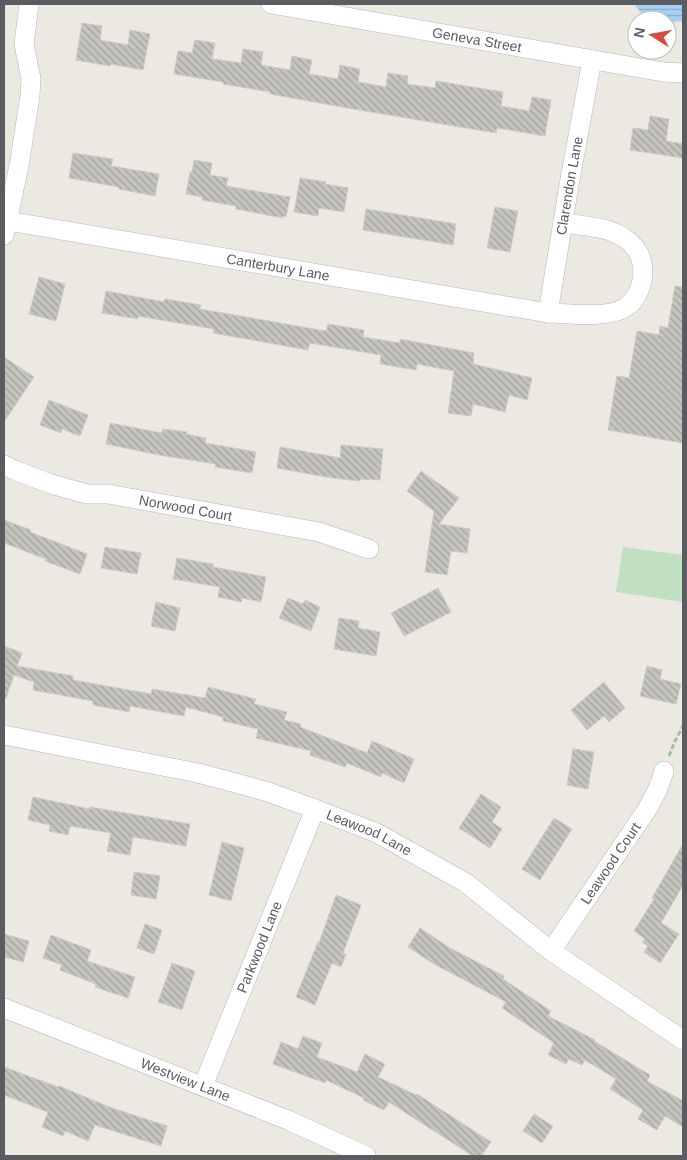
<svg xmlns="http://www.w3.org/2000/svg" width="687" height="1160" font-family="Arial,sans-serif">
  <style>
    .grass { fill: #c0e0c1 }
    .water { fill: url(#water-rules) }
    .building { fill: url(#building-back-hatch); stroke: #cfcbc0 }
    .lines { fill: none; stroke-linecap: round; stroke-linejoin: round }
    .minor-casing { stroke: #b4b6ba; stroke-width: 20 }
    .path { stroke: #9ac0a6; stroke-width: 3; stroke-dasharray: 5 2.5; stroke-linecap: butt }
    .minor { stroke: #fff; stroke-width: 19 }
    .labels { text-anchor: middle; stroke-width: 5; stroke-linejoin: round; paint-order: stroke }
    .street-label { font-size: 14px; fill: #5a5c60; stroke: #fff }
  </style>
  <defs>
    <pattern id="water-rules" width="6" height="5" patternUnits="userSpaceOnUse" patternTransform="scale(1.25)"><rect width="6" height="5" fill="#a7d0f5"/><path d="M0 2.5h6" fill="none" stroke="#8bacca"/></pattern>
    <pattern id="building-back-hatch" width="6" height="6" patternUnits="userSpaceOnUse" patternTransform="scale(1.25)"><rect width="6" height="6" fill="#c6c4be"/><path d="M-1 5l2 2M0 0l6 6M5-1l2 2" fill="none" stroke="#a4a29e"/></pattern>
  </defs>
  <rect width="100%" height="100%" fill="#ebe9e1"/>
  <polygon class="grass" points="623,547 683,555 683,602 616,592"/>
  <polygon class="water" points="634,4 683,4 683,21 667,22 667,20 647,20"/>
  <g class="building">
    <polygon points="82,23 102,26 100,40 128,45 130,30 150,34 143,70 111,64 110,66 76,60"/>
    <polygon points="195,40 215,43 212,59 241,63 243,49 263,52 261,65 290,70 292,56 312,60 309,74 338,79 340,65 360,69 358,82 386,87 388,73 408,76 407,84 435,88 436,81 503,92 501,106 529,111 532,97 551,100 545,136 497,128 496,133 353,109 270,94 270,92 223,84 223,82 174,74 178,51 192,53"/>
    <polygon points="650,116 669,119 666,141 683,144 683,158 630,150 633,128 648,130"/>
    <polygon points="73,153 113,159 111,166 159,174 155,196 119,189 119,187 69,178"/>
    <polygon points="194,160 212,163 210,175 228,178 226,186 290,197 286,217 283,216 283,218 236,209 236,206 202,200 202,197 186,194 190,172 192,172"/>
    <polygon points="300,178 326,182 325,184 348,188 344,212 319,208 318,216 294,212"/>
    <polygon points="495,207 518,211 510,252 487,248"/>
    <polygon points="366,209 456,224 453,245 363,230"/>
    <polygon points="39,277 65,284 56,321 29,314"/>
    <polygon points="675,286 683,287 683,443 608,430 617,376 629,378 637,331 659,335 660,326 668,328"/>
    <polygon points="106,291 164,302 165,299 201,305 200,309 326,331 328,324 364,330 363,337 400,343 400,339 474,353 473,364 532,378 527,400 509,395 505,412 473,404 471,416 448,413 454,371 417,364 416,370 380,364 381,355 310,343 308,350 213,333 214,329 138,316 138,319 102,313"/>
    <polygon points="4,357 34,377 4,422"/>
    <polygon points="49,400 88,415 80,436 62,429 61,433 40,425"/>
    <polygon points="110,423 162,433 163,429 187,432 186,434 206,438 205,443 256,452 252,473 215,467 216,464 159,455 106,444"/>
    <polygon points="341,445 383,449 380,480 360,479 360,481 332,478 277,468 280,447 340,458"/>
    <polygon points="421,471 459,498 439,524 470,529 467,553 451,551 447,575 425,572 434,511 407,491"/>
    <polygon points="4,520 31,530 30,532 87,554 80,574 45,561 46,559 4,543"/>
    <polygon points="105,547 141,553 137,574 101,568"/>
    <polygon points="177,558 213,564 213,567 266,577 261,602 242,598 241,602 218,597 220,587 173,579"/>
    <polygon points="438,588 451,612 404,636 391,613"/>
    <polygon points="288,598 303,604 305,600 320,607 311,631 279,618"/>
    <polygon points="156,602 180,608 175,631 151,626"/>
    <polygon points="339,618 359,621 358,628 380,632 376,656 334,649"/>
    <polygon points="4,646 22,653 17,666 73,676 73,680 151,694 152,689 205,698 208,687 256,699 254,704 287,712 284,720 301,724 300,727 367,753 372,741 414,759 404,783 382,773 381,777 347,763 345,767 310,755 311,751 256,738 258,729 223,721 223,717 186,707 184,716 130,706 129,712 93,705 93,701 33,690 34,682 14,675 6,698 4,698"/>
    <polygon points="647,666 662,670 660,679 681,684 676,704 640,696"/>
    <polygon points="604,682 625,708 609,722 604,716 587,730 571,710"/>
    <polygon points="573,749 594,752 588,789 567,785"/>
    <polygon points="481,794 501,807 492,822 502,829 490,848 459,828"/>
    <polygon points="33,797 90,809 90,807 190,824 186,846 133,837 130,855 107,851 111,833 70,826 68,835 49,831 50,825 28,820"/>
    <polygon points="554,818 572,829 540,880 522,869"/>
    <polygon points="222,842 244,848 231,901 209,895"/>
    <polygon points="683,844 683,885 661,923 679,934 660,963 644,952 648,946 642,942 645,939 634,931 654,899 652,898"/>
    <polygon points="134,872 160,876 156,899 131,895"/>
    <polygon points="336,895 361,905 343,953 346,954 341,967 332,963 315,1005 296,997 318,942 319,943"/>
    <polygon points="145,924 162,930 154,954 137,948"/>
    <polygon points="420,928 450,948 504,976 503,979 551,1011 548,1016 595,1040 594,1041 650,1075 647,1081 683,1101 683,1127 665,1116 657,1130 638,1119 643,1110 610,1089 616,1079 585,1060 582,1065 569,1059 566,1064 548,1055 554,1043 502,1008 506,1002 434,964 408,947"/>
    <polygon points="4,934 29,941 23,962 4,957"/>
    <polygon points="51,935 91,950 87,961 135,977 128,998 95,987 96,984 60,970 62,965 43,958"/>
    <polygon points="172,963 195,971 182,1010 158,1002"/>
    <polygon points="303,1036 322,1043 317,1057 357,1072 365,1054 385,1064 378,1077 416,1095 417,1094 491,1142 481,1156 473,1156 389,1102 384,1110 363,1100 364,1098 326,1080 325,1083 273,1064 281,1042 298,1049"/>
    <polygon points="4,1067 58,1087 59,1086 112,1108 167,1126 161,1146 95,1125 88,1141 65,1131 63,1136 42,1127 48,1112 4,1095"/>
    <polygon points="534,1114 553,1126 542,1143 523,1131"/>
  </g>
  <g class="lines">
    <g class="minor-casing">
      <g id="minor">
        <path id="s1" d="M271,4l392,68 20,1"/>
        <path id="s2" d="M8,221l540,92c18,0 55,5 72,-3 12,-5 19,-16 22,-29 2,-11 1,-22 -6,-32 -17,-23 -47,-22 -73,-26"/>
        <polyline points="4,235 19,166 30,96 31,79 24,44 29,4"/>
        <path id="s3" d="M548,313l21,-128 23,-125"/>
        <path id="s4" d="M4,465l10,5 37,14 36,10h21l211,38 50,17"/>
        <path id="s5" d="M4,735l194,38 34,9 36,10 47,17 62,24 89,50 85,68 132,89"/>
        <path id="s6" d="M551,951l97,-143 10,-19 6,-18"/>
        <path id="s7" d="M4,1008l284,112 78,36"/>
        <path id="s8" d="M203,1086l112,-277"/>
      </g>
    </g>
    <polyline class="path" points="669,756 675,741 683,726"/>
    <use href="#minor" class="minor"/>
  </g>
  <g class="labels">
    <g class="street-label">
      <text dy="5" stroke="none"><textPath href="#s1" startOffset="209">Geneva Street</textPath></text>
      <text dy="5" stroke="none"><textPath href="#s3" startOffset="129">Clarendon Lane</textPath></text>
      <text dy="5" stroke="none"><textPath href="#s2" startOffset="274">Canterbury Lane</textPath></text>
      <text dy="5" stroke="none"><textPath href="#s4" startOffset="188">Norwood Court</textPath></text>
      <text dy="5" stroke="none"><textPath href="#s5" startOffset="379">Leawood Lane</textPath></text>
      <text dy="5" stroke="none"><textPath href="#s6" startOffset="106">Leawood Court</textPath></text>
      <text dy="5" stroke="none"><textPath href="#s8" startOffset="150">Parkwood Lane</textPath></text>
      <text dy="5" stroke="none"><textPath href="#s7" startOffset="195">Westview Lane</textPath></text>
    </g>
  </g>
  <rect width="687" height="1160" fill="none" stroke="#5a5c60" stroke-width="10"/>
  <g transform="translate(652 35) rotate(281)"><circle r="24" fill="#ffffff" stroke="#bdbebf"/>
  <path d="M0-4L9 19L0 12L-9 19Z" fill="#d54e3d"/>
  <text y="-8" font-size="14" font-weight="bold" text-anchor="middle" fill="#5a5c60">N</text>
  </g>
</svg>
